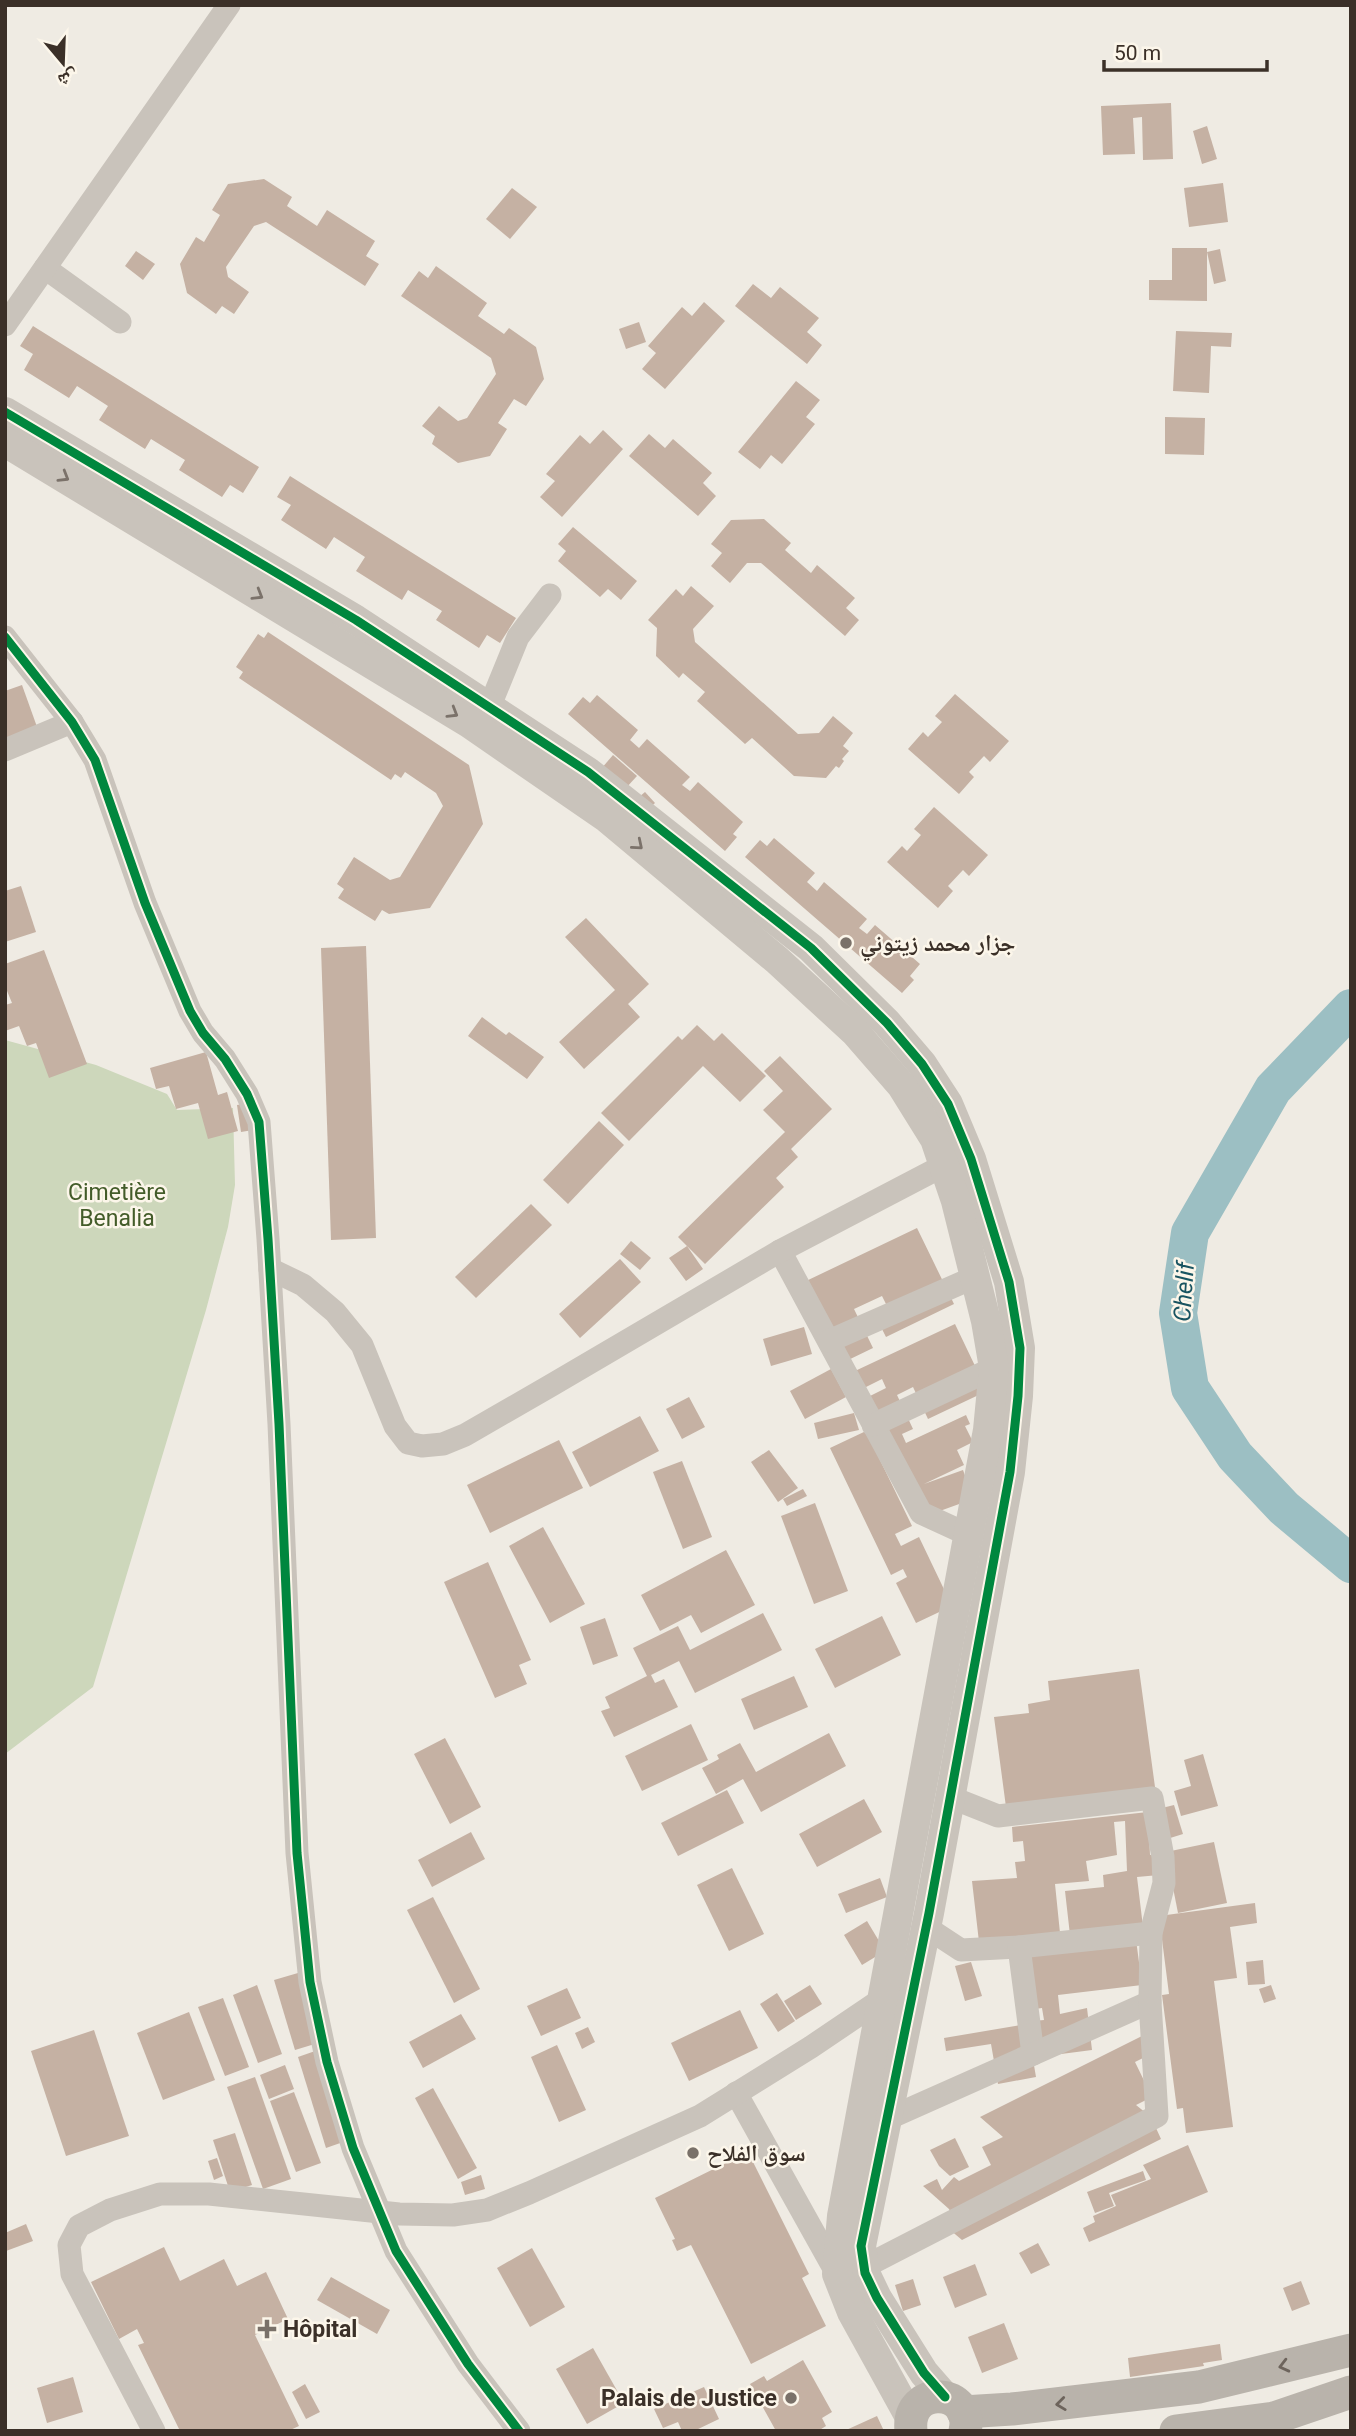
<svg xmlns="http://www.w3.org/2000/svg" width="1356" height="2436" font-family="Roboto,'Noto Naskh Arabic',sans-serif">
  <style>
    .green { fill: #cdd7bb }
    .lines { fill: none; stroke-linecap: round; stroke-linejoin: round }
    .river { stroke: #9cbfc3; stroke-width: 38 }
    .building { fill: #c5b1a3 }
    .minor { stroke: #c9c3bb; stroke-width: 23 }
    .tertiary { stroke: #c9c3bb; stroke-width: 30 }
    .secondary { stroke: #b9b3ab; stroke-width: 33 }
    .cycleway-casing { stroke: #fcf6ea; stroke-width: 13 }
    .cycleway { stroke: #00873e; stroke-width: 9 }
    .oneway { stroke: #7b726a }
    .oneway2 { stroke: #6d645c }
    .poi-dot { fill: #7a7169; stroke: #fcf6ea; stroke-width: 2.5 }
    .labels { text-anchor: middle; stroke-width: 5; stroke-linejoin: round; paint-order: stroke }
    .poi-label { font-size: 23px; font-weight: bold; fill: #3b3028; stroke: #fcf6ea; text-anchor: start }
    .park-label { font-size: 23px; fill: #435c29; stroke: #fcf6ea }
    .water-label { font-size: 24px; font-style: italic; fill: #195461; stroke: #fcf6ea }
  </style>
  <rect width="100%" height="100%" fill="#efebe3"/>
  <polygon class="green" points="5,1040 96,1065 167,1094 177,1110 233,1108 235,1185 228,1227 206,1310 93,1687 5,1754"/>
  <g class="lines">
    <polyline class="river" points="1351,1008 1273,1089 1190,1233 1178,1313 1190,1388 1235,1456 1284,1508 1351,1564"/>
  </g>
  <g class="building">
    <polygon points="1171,103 1173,159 1143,160 1142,117 1133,118 1135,154 1103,155 1101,106"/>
    <polygon points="1207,126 1217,159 1202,164 1193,131"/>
    <polygon points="264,179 292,197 287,206 317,226 327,210 375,241 366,256 379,264 365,286 266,222 254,226 226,267 228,277 249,292 234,314 222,306 216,314 187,293 180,264 196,237 204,242 220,215 212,210 228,184"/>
    <polygon points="1223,183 1228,222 1189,227 1184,188"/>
    <polygon points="512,188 537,207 510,239 486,219"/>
    <polygon points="1172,248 1207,248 1207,301 1149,300 1149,280 1172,280"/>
    <polygon points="1220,249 1226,281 1214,284 1207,252"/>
    <polygon points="136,251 155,264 143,280 125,266"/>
    <polygon points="436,266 487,303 478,316 504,334 509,328 536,347 544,379 526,406 514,399 498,423 507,429 490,456 458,463 432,444 435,436 422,426 439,406 458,421 467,418 496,374 491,358 401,296 419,271 428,278"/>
    <polygon points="753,284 771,298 780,287 819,318 807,332 822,345 807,364 735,306"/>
    <polygon points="704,302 725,321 665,389 642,369 656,353 648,346 682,307 692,316"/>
    <polygon points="639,322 646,342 626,349 619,329"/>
    <polygon points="33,326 259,467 243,493 230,485 222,497 179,470 185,460 151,439 145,449 99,420 108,406 77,386 69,398 24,370 33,354 20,346"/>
    <polygon points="1176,331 1232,333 1231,347 1211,346 1209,393 1173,391"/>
    <polygon points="796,381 820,400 806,417 815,424 782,464 771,455 760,469 738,452"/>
    <polygon points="1165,417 1205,418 1204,455 1165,454"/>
    <polygon points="603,430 623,449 562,517 540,497 555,481 546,474 580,435 590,444"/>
    <polygon points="649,434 665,448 673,439 712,473 703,483 716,496 698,516 629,456"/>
    <polygon points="290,476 516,618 500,643 487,635 479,648 436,620 442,611 408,590 402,600 356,571 365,557 334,537 326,549 281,520 291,505 277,497"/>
    <polygon points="764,519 791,543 785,550 811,573 817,565 855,598 846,608 859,620 845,636 761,563 747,563 730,583 711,566 722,553 711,544 731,520"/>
    <polygon points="573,527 637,581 621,600 608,589 600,597 558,561 566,551 558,544"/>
    <polygon points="691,586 714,606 693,629 695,642 798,734 819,733 833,716 853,733 843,746 849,751 842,759 844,761 839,768 836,766 826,778 794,776 752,738 745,744 697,701 705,692 683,673 679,678 656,656 657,628 648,620 676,589 683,596"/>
    <polygon points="268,632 469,765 483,824 430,908 389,914 382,910 375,921 338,898 344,889 337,884 354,857 390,880 400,877 443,806 436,793 405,772 401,778 395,774 391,780 239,678 243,672 236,667 258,634 264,638"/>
    <polygon points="22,685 41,738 5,751 5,691"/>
    <polygon points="955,694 1009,741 990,762 984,756 969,772 974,777 959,794 908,749 923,732 928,737 942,722 935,716"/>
    <polygon points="597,695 638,730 630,740 639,748 647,739 690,777 682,785 690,791 698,782 743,822 733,834 737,837 725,851 568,714 583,697 590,703"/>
    <polygon points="613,755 637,776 625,789 601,769"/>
    <polygon points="645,792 655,803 643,814 633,802"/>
    <polygon points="934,807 988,855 969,876 963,870 948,886 953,891 938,908 887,862 902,846 907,851 921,835 914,829"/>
    <polygon points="774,838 815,873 807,882 817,891 824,882 867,919 859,928 867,934 875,925 920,964 910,976 914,980 902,993 745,857 760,840 767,846"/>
    <polygon points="21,886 36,932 5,942 5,891"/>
    <polygon points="586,918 649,984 628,1004 640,1017 584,1069 559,1042 615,990 565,937"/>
    <polygon points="366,946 376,1238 331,1240 321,948"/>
    <polygon points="44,950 87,1064 49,1078 36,1043 27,1046 19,1026 5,1031 5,1005 12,1003 5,986 5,964"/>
    <polygon points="482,1017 506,1035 509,1032 544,1057 527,1079 468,1036"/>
    <polygon points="697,1025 714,1041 722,1033 766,1076 740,1102 703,1066 629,1141 601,1113 678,1036 682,1040"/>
    <polygon points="206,1052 218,1095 227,1092 238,1131 208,1139 198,1103 176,1109 169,1086 156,1089 150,1068"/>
    <polygon points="780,1056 832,1109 791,1149 798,1157 776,1178 784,1187 705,1264 687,1246 703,1269 686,1281 669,1258 687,1246 678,1237 785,1132 763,1110 783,1091 764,1071"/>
    <polygon points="249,1103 253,1130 241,1132 237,1105"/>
    <polygon points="599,1121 624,1145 568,1204 543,1180"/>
    <polygon points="531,1204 552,1225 476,1298 455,1277"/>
    <polygon points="917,1228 954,1304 886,1337 879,1323 892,1316 882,1296 854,1309 873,1348 842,1363 804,1282"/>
    <polygon points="631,1241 651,1258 640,1270 620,1254"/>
    <polygon points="620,1259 641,1282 580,1338 559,1314"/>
    <polygon points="955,1324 987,1391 928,1419 913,1387 897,1395 913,1429 902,1434 906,1443 966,1415 970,1424 965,1426 973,1442 957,1450 964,1465 924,1484 963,1470 973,1499 926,1516 868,1397 886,1388 882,1379 864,1388 855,1371"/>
    <polygon points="804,1327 812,1354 771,1366 763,1339"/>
    <polygon points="831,1369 846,1397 805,1419 790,1391"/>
    <polygon points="689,1397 705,1427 682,1439 666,1409"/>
    <polygon points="854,1413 859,1430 818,1439 814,1423"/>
    <polygon points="640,1416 659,1451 590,1487 572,1452"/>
    <polygon points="866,1431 912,1526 895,1534 901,1546 919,1537 952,1606 916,1623 896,1583 907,1577 903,1569 891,1575 830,1448"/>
    <polygon points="559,1440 583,1488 490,1533 467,1485"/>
    <polygon points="769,1450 798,1488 778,1502 751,1462"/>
    <polygon points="682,1461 712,1537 683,1549 653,1472"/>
    <polygon points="803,1489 807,1496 787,1506 783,1499"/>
    <polygon points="815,1503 848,1591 814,1604 781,1516"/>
    <polygon points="543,1527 585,1604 550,1623 509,1546"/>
    <polygon points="726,1550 755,1605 701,1633 691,1615 660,1631 641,1595"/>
    <polygon points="488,1562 531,1660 519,1665 527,1684 495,1698 444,1582"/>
    <polygon points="763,1613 782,1650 695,1693 679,1661 651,1675 655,1683 664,1679 678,1707 614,1737 601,1711 610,1708 605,1697 647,1676 633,1648 678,1626 690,1650"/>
    <polygon points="882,1616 901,1655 835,1688 815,1649"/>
    <polygon points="605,1618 618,1656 593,1665 580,1627"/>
    <polygon points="1139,1669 1155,1787 1006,1807 994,1717 1029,1713 1028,1704 1050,1700 1048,1681"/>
    <polygon points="794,1676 808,1707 754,1730 741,1699"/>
    <polygon points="691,1724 708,1760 642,1791 625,1756"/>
    <polygon points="829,1733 846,1766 761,1812 743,1779 716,1794 702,1768 719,1759 717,1755 740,1743 756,1772"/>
    <polygon points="445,1738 481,1807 450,1824 414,1754"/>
    <polygon points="1203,1754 1218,1806 1181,1816 1174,1791 1191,1786 1184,1760"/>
    <polygon points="727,1790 744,1823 678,1856 661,1823"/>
    <polygon points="864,1799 882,1832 817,1867 799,1834"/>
    <polygon points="1174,1805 1183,1834 1167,1839 1158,1809"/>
    <polygon points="1148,1812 1150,1855 1157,1854 1159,1875 1137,1877 1143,1927 1070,1935 1065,1891 1104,1887 1103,1875 1127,1871 1125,1821 1114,1822 1117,1855 1086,1861 1089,1881 1055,1884 1060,1933 979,1942 972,1881 1017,1878 1015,1862 1025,1861 1023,1841 1013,1842 1012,1827"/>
    <polygon points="471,1832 485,1859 432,1887 418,1860"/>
    <polygon points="1214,1842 1227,1903 1178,1913 1166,1852"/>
    <polygon points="732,1868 764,1934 729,1951 697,1885"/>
    <polygon points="880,1878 887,1897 846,1913 838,1894"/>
    <polygon points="433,1897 480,1989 454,2003 407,1910"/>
    <polygon points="1255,1903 1257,1923 1230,1927 1237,1978 1214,1981 1233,2127 1186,2133 1183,2108 1177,2109 1162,1995 1169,1994 1159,1916"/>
    <polygon points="867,1921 885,1951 862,1965 844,1935"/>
    <polygon points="1135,1932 1142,1985 1058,1995 1060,2014 1087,2008 1092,2050 1038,2057 1033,2021 1044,2020 1042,2008 1035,2009 1026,1946"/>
    <polygon points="1263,1960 1265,1984 1248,1985 1246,1962"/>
    <polygon points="971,1962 982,1996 965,2001 955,1966"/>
    <polygon points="298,1973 318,2043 295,2050 274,1980"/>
    <polygon points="257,1985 282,2054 258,2063 233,1995"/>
    <polygon points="810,1985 822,2004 796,2020 784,2001"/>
    <polygon points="1271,1985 1276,1999 1264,2003 1259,1989"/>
    <polygon points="567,1988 581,2018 541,2036 527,2006"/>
    <polygon points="777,1993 795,2021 778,2032 760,2004"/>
    <polygon points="223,1998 249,2067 225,2076 198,2007"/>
    <polygon points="740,2010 758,2048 689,2081 671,2043"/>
    <polygon points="189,2012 215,2080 163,2100 137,2033"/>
    <polygon points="461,2014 476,2039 423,2068 409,2042"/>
    <polygon points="1027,2024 1036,2077 998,2084 991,2044 946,2051 944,2038"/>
    <polygon points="588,2027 595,2042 582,2049 575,2033"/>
    <polygon points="94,2030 129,2136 66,2156 31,2051"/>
    <polygon points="1142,2036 1151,2054 1135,2062 1152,2097 1136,2105 1151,2117 1161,2139 962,2240 949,2229 955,2221 949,2209 923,2186 937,2179 942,2190 954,2177 959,2181 991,2165 982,2147 1003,2137 980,2117"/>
    <polygon points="557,2045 586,2110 559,2122 531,2057"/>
    <polygon points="318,2050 346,2141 326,2148 298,2057"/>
    <polygon points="285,2065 294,2089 269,2099 260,2075"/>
    <polygon points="255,2077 291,2179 263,2189 227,2087"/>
    <polygon points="433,2088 477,2168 458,2179 415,2098"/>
    <polygon points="294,2092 321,2163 296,2172 270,2101"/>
    <polygon points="235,2133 252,2185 230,2192 213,2140"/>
    <polygon points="955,2138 969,2167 950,2176 939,2166 930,2150"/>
    <polygon points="1188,2145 1208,2192 1089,2242 1083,2228 1095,2222 1093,2216 1116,2206 1111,2195 1151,2179 1143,2165"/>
    <polygon points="748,2152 809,2274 802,2278 826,2326 751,2364 691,2245 677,2251 672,2240 675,2239 655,2198"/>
    <polygon points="217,2158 223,2176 214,2180 208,2161"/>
    <polygon points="1143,2171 1146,2180 1109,2193 1114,2206 1095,2213 1087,2192"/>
    <polygon points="481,2175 485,2189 465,2195 461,2182"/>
    <polygon points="26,2224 33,2241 6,2251 5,2233"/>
    <polygon points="1038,2243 1050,2265 1031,2274 1019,2253"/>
    <polygon points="164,2247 180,2281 224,2259 237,2286 266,2272 288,2319 255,2335 299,2426 288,2431 180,2431 138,2345 144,2343 137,2329 119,2339 91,2282"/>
    <polygon points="532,2248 565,2307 530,2327 497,2268"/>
    <polygon points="975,2264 987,2295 955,2308 943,2277"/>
    <polygon points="331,2277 390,2310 377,2334 317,2300"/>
    <polygon points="913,2279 921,2305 903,2311 895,2285"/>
    <polygon points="1301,2281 1310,2304 1292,2311 1283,2288"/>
    <polygon points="1004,2323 1018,2359 982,2373 968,2337"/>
    <polygon points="1220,2344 1222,2360 1203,2363 1204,2366 1130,2377 1128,2358"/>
    <polygon points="593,2348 624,2403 587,2424 556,2369"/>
    <polygon points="803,2360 832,2412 822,2418 826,2426 818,2431 776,2431 750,2384 764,2376 767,2381"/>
    <polygon points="73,2377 83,2412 47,2423 37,2388"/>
    <polygon points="305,2384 320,2412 306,2419 292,2392"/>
    <polygon points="704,2387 719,2419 694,2431 682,2431 678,2422 663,2428 654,2409"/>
    <polygon points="877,2416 884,2431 844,2431"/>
  </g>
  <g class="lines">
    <g class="minor">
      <polyline points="45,268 120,322"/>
      <polyline points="5,325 229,5"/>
      <polyline points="5,637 72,722 95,760 145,903 190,1011 203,1033 225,1059 247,1094 259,1122 268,1239 279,1424 297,1853 310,1982 327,2062 353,2148 396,2251 468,2364 519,2431"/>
      <polyline points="489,708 518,637 550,595"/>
      <polyline points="5,750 72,722"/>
      <polyline points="780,1251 921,1513 969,1535"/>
      <polyline points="270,1269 303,1285 335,1312 362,1345 395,1426 408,1443 422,1446 443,1444 465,1435 550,1386 780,1251 958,1158"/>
      <polyline points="829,1341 975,1277"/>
      <polyline points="873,1425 994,1368"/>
      <polyline points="926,1927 961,1950 1019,1947 1151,1933"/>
      <polyline points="1019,1947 1033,2054"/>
      <polyline points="736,2093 837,2274"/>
      <polyline points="887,2119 1150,2002"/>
      <polyline points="864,2267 1157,2116 1150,2002 1151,1933 1164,1883 1163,1857 1152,1798 998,1816 950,1797"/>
      <polyline points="154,2431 72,2274 69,2245 79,2226 110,2210 160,2194 209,2194 399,2214 453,2215 487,2210 529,2193 700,2116 811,2047 882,1999"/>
    </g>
    <g class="tertiary">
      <polyline points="5,412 356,620 588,772 811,948 887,1023 922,1064 948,1104 971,1159 1009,1282 1020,1348 1018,1396 1010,1472 929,1913 861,2246 865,2273 877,2298 924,2373 945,2397"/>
      <polyline points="5,442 469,723 607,818 777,960 855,1032 902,1086 935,1139 956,1201 986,1321 994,1368 988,1430 842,2216 837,2274 852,2312 911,2419"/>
    </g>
    <g class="secondary">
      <polyline points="963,2412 1012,2409 1199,2387 1351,2350"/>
      <path d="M911,2431c-5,-49 64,-42 54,0"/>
      <polyline points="1176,2431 1274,2418 1351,2392"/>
    </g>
    <g class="cycleway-casing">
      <g id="cycleway">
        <polyline points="5,412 356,620 588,772 811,948 887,1023 922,1064 948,1104 971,1159 1009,1282 1020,1348 1018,1396 1010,1472 929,1913 861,2246 865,2273 877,2298 924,2373 945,2397"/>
        <polyline points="5,637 72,722 95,760 145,903 190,1011 203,1033 225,1059 247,1094 259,1122 268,1239 279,1424 297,1853 310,1982 327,2062 353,2148 396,2251 468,2364 519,2431"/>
      </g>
    </g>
    <use href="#cycleway" class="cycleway"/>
  </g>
  <defs><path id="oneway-chevron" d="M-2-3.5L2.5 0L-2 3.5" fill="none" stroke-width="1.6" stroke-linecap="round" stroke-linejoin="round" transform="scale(1.75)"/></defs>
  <g class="oneway">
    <use href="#oneway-chevron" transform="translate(64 477) rotate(31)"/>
    <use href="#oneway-chevron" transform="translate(258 595) rotate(31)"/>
    <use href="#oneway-chevron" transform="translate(453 713) rotate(31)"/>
    <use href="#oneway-chevron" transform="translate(638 845) rotate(40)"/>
  </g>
  <g class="oneway2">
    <use href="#oneway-chevron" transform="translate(1284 2366) rotate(166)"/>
    <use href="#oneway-chevron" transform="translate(1061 2404) rotate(173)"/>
  </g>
  <g class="poi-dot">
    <circle cx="846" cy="943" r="7"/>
    <circle cx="693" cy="2153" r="7"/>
    <path d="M263.5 2318.5h7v7h7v7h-7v7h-7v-7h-7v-7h7z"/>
    <circle cx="791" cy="2398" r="7"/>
  </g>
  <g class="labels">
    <g class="poi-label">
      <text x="860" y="951">جزار محمد زيتوني</text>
      <text x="707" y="2161">سوق الفلاح</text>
      <text x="283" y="2337">Hôpital</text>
      <text x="777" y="2406" text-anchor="end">Palais de Justice</text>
    </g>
    <g class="park-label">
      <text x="117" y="1200">Cimetière<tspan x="117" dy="26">Benalia</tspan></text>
    </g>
    <g class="water-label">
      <text transform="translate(1184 1292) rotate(-86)" y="8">Chelif</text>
    </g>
  </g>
  <rect width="1356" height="2436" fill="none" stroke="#3b3028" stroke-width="14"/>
  <g transform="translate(63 63) rotate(161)" stroke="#fcf6ea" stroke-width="5" paint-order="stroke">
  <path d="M0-5L12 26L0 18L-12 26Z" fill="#3b3028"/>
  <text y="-10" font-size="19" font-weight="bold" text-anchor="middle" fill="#3b3028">ش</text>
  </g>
  <path d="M1104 60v10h163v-10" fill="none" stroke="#3b3028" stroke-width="3.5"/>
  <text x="1114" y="60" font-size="21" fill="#3b3028" stroke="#fcf6ea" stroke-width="5" paint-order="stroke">50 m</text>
</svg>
